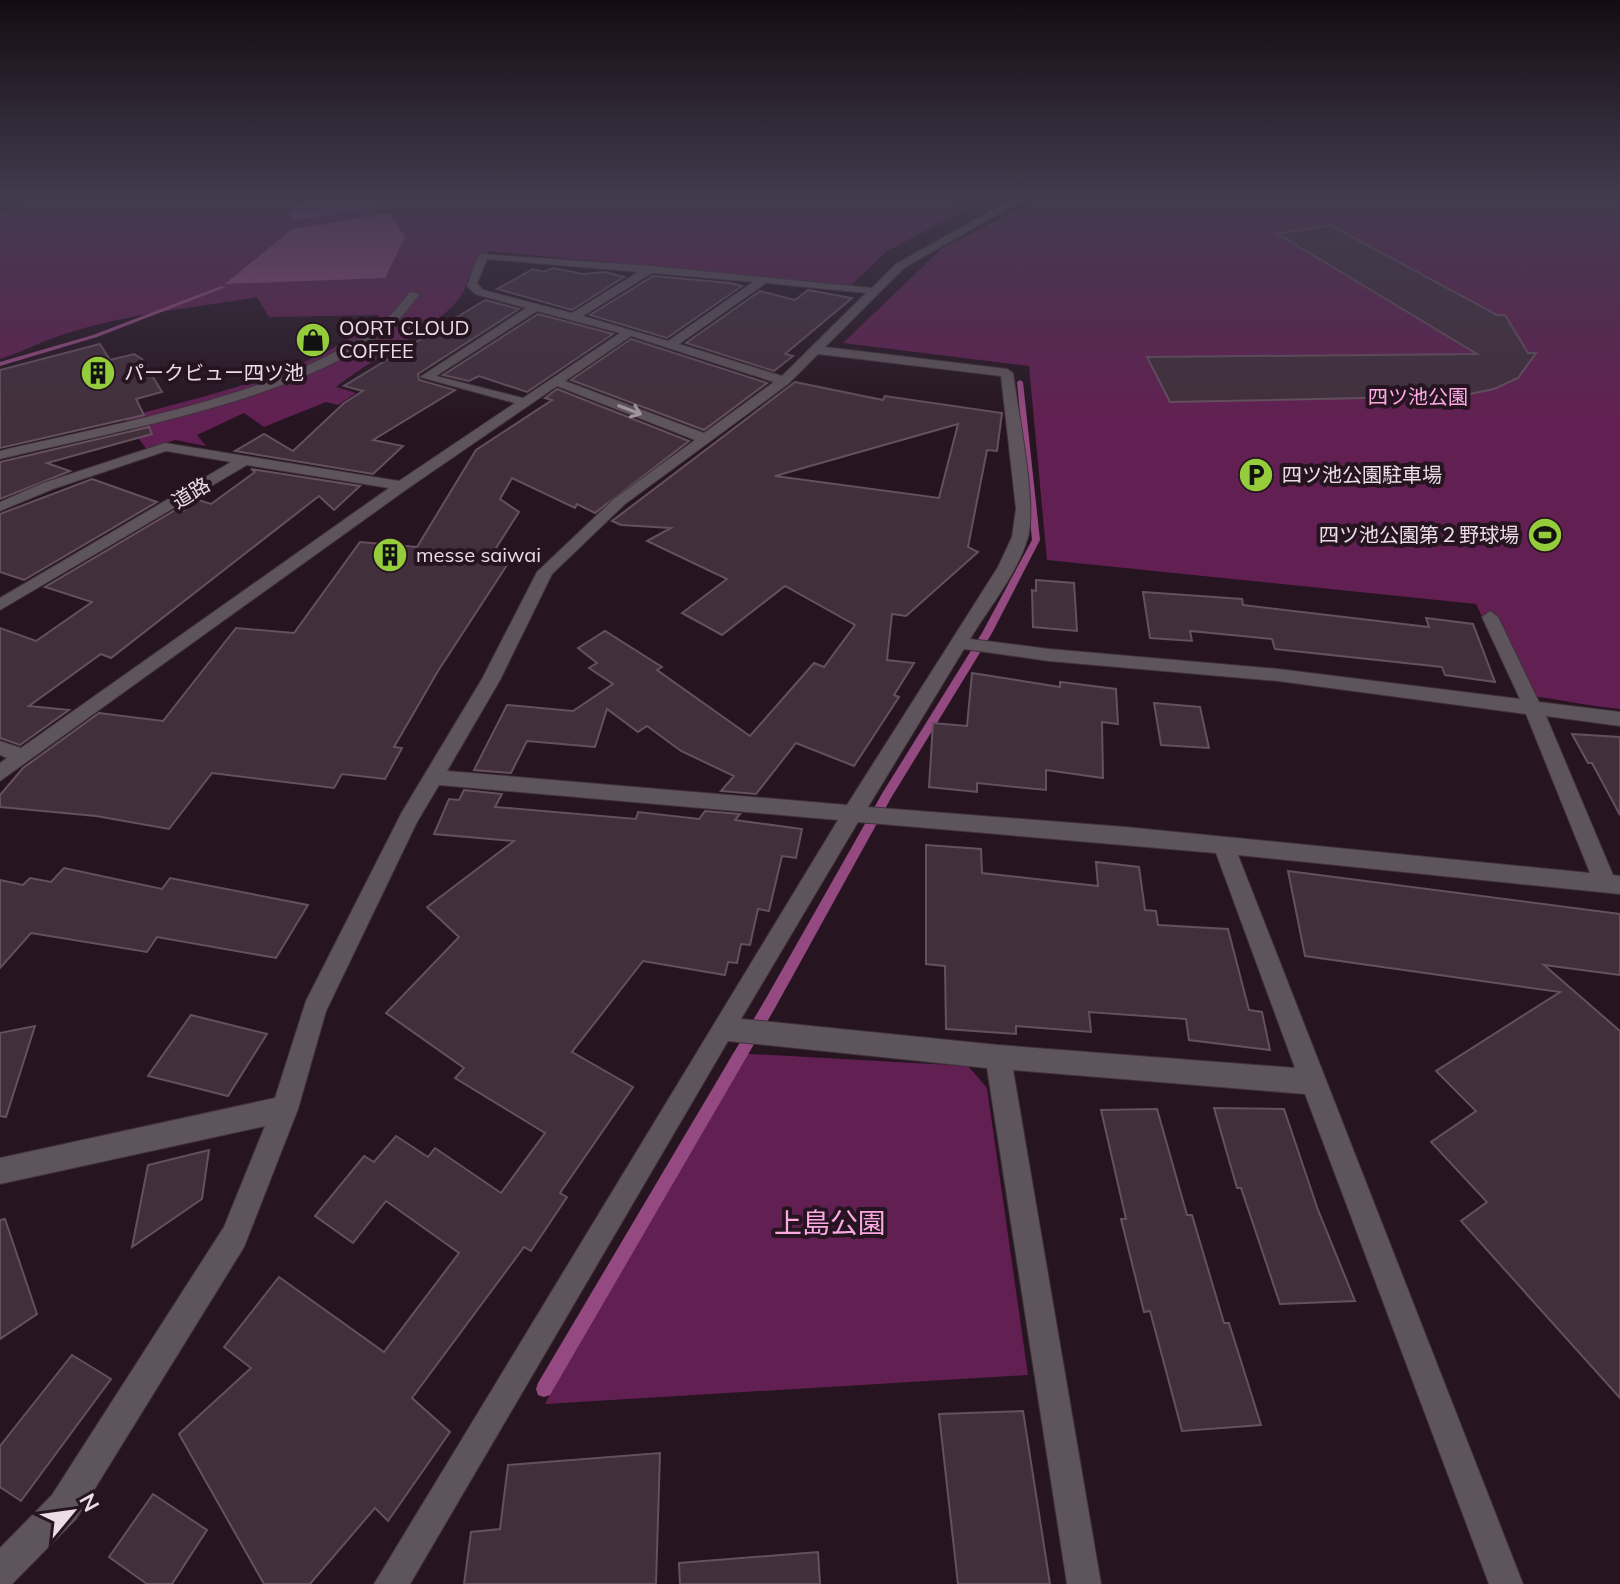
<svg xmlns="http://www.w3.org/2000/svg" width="1620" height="1584" font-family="Mulish,'Noto Sans JP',sans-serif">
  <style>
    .green { fill: #622052 }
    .water { fill: #944a80 }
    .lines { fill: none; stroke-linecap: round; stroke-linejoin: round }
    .stream { fill: #944a80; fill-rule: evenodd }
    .building { fill: #422f3c; stroke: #65505e; stroke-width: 2; fill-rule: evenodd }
    .minor-casing { stroke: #41313c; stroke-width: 2 }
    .minor { fill: #5e545b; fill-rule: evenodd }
    .oneway { stroke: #a498a0 }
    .labels { text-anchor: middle; stroke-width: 8; stroke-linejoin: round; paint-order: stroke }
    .far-poi-label { font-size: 20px; fill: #eadde5; stroke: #261521; text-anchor: start }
    .far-park-label { font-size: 20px; fill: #fca9e3; stroke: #261521 }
    .far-street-label { font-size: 20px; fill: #eadde5; stroke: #261521 }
    .near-park-label { font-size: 28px; fill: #fca9e3; stroke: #261521 }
  </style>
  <rect width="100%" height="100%" fill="#261521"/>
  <g class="green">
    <path d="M24,198h492l5,4 121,-4h282l47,9 -84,44 -36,34 -364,-34 2,5c-28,17 -16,26 -31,44 -32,37 -84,56 -122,87l20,6 -18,12 -12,-3 -62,25 -20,-14 -47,22 9,11 -31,-6 -28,10 -23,-32c82,-23 193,-45 256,-103l-111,2 -12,-20c-70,12 -146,18 -212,44 -15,6 -29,13 -45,18v-144l27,-16z"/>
    <path d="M1042,198h578v511c-35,-3 -65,-11 -100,-14l-44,-91 -429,-44 -18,-194 -186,-23 99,-95z"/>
    <polygon points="733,1053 968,1066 987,1088 1028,1375 545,1404"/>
  </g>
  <g class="water">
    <polygon points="301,198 391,198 382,207 295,220 287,214"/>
    <polygon points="390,213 405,237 385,278 225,284 292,229"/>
  </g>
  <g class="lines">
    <g class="stream">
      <polygon points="221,286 226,287 97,337 0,366 0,362 93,335"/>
      <polygon points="1020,380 1023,382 1040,540 992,633 891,798 775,1008 550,1395 544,1397 538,1395 536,1389 538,1383 765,1000 883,792 982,633 1032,540 1017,382"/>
    </g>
  </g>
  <g class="building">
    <polygon points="1330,225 1497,315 1505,315 1528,353 1536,353 1518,378 1494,389 1460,396 1170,402 1147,357 1477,354 1278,234"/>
    <polygon points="553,268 583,274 605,272 624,277 572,310 497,289 533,269 544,272"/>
    <polygon points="653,276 730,283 742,286 667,338 590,315"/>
    <polygon points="808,290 852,298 785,354 793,356 774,371 686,343 760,291 795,300"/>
    <polygon points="485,300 519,309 418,374 419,380 455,390 373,440 403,446 373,474 235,451 264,434 293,451 344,403 363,391 344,386"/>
    <polygon points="538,314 613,334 527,392 479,376 469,381 443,375"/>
    <polygon points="631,339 767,383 704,430 571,380"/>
    <polygon points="100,344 110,360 134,354 142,359 162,392 136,399 144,415 0,448 0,370"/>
    <path d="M795,382l88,18 2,-4 117,17 -5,38 -10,-1 -19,97 10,5 -72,64 -14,-2 -5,46 27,3 -20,32 5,2 -45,69 -58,-23 -40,51 -35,-3 13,-15 -53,-25 -34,-25 -9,6 -31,-23 -12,38 -68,-6 -16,32 -37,-3 33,-65 66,6 40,-27 -24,-16 8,-5 -19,-15 27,-17 57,36 -5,3 93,66 64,-73 10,4 31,-42 -70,-39 -63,49 -40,-22 45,-34 -80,-38 24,-13 -50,-3 -9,-4zM958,424l-19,74 -164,-22z"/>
    <polygon points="557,389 689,441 595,513 577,504 575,508 512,478 500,499 519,512 496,548 511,559 438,671 394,747 402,748 385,779 342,774 334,788 212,773 169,829 96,816 0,807 0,795 23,768 99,713 163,721 236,628 294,633 360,542 417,547 476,450 552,400 545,398"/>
    <polygon points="149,427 152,434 47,463 70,471 0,499 0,462"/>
    <polygon points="251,469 360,486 334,510 319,496 111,658 101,654 29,706 69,710 20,745 0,738 0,628 36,641 92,602 45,587 177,509 183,511 199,500 211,504 255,472"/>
    <polygon points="92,479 157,502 24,580 0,572 0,514"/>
    <polygon points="1036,580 1074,583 1077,631 1033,627 1032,590 1036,591"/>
    <polygon points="1143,592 1242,599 1243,605 1429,627 1426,618 1473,624 1495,682 1445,675 1442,667 1275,649 1272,639 1190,631 1192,641 1150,638"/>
    <polygon points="972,673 1060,687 1060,682 1116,689 1118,724 1102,722 1103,778 1046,770 1046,790 977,783 977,792 929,787 933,723 967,726"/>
    <polygon points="1154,703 1200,707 1209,748 1161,745"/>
    <polygon points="1572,734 1620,737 1620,815 1592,763 1588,763"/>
    <polygon points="464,790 502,794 495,807 636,819 638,812 699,819 705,811 740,814 735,820 802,829 796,858 782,856 769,911 758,909 750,945 741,944 737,963 728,962 725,975 643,961 572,1052 633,1087 560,1193 567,1197 531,1251 524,1247 412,1398 450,1432 388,1521 375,1508 310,1584 264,1584 179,1434 251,1368 224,1347 279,1277 384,1352 459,1253 386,1201 353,1243 315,1216 364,1156 374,1162 396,1136 428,1157 435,1148 501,1193 545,1133 455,1078 464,1068 386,1013 459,937 427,907 514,841 434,834 449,799 459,800"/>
    <polygon points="926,845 981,849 982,873 1098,886 1096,862 1139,867 1145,910 1156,911 1158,925 1228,929 1249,1010 1262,1012 1270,1050 1189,1040 1186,1019 1089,1012 1091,1032 1016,1026 1016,1034 946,1029 945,966 926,964"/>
    <polygon points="64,868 162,889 170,878 308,905 276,958 157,937 147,952 31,933 0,968 0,880 23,885 30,878 51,882"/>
    <polygon points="1288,871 1620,914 1620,975 1544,965 1620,1031 1620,1398 1461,1221 1487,1202 1431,1142 1476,1111 1436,1071 1560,992 1305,956"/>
    <polygon points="191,1015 267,1034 228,1096 148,1076"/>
    <polygon points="35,1026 6,1117 0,1116 0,1033"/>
    <polygon points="1214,1108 1284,1109 1318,1210 1355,1301 1280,1304 1241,1188 1237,1188"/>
    <polygon points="1157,1109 1187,1215 1192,1215 1224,1323 1229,1323 1261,1425 1182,1431 1150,1311 1144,1312 1121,1219 1126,1219 1101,1110"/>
    <polygon points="209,1150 202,1199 132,1247 148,1165"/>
    <polygon points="5,1219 37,1314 0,1339 0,1220"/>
    <polygon points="72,1355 111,1379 21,1501 0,1487 0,1446"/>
    <polygon points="1023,1411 1050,1584 958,1584 939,1414"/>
    <polygon points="660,1453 656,1584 464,1584 471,1532 500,1529 508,1465"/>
    <polygon points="153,1494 207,1530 172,1584 147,1584 109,1557"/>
    <polygon points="818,1552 820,1584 680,1584 679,1563"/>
  </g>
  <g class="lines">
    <g class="minor-casing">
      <g id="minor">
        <path d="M1014,198h12l-122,70 -79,79 182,22 6,4c5,39 24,130 15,164 -10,36 -39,70 -58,102l79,10 229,20 242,30 -38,-82 8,-6 8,6 41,85 81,10v14l-74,-10 67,159 7,1v18l-382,-39 285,729h-34l-184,-490 -292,-24 88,514h-34l-80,-516 -259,-27 -318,543h-36l464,-764 -399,-35 -22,37 -91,189 -28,98 -54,138 -168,272 -64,65h-12v-36l52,-53 172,-268 41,-101 -265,58v-26l275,-60 31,-97 96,-189 80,-133 55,-107 78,-74 80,-58 -138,-54 -150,103 -407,292v-18l7,-5 -7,-3v-14l21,7 368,-260 -142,-23 -247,145v-12l231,-136 -65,-11 -113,38 -53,22v-9l43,-19 122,-40 234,38 116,-78 -95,-26 106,-69 -51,-14 -8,-8 12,-32 172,12 221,22 24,-24zM487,259l151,13 -66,41 -89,-23 -6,-7zM652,273l101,9 -85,59 -85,-25zM766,283l100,10 -84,83 -103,-32zM537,311l83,22 -97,65 -87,-22zM631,336l143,46 -70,51 -139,-52zM818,354l183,22 15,133 -4,28 -14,30 -151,238 -400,-34 53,-91 52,-106 73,-70 163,-120zM964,649l85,12 229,20 248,33 64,159 -465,-46 -257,-20zM858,822l358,31 79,215 -297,-23 -257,-26z"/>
        <path d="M410,292l10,2c-8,9 -15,20 -24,28 -82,76 -287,110 -396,137v-8c115,-28 294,-57 386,-132 9,-7 16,-18 24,-27z"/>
      </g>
    </g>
    <use href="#minor" class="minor"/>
  </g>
  <defs><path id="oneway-shaft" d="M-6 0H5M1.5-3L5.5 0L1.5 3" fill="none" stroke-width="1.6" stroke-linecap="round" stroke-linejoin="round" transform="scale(2)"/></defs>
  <use class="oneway" href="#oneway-shaft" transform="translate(630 410) rotate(21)"/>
  <linearGradient id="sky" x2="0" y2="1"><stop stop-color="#150c12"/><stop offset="0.47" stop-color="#413b4e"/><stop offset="1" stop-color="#413b4e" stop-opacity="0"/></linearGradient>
  <rect width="1620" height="420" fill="url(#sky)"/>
  <defs>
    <g id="shop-disc" transform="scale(1.8)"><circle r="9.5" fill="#94cc3c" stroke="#261521"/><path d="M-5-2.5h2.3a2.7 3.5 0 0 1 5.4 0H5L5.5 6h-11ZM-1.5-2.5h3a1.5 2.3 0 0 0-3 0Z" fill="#111"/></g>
    <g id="building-disc" transform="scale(1.8)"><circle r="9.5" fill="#94cc3c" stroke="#261521"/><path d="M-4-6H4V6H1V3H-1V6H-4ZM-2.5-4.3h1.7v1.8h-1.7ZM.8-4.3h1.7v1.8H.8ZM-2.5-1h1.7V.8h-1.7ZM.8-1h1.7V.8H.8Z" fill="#111"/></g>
    <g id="parking-disc" transform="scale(1.8)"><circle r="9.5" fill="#94cc3c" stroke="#261521"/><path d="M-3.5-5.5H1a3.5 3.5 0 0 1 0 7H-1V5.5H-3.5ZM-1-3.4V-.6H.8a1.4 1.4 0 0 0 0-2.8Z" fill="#111"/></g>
    <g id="stadium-disc" transform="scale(1.8)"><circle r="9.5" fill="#94cc3c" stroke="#261521"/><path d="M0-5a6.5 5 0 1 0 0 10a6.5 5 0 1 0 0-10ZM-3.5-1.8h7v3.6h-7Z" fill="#111"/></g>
  </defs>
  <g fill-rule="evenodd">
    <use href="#shop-disc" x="313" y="340"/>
    <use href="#building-disc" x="98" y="373"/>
    <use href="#parking-disc" x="1256" y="475"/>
    <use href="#stadium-disc" x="1545" y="535"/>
    <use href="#building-disc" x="390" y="555"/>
  </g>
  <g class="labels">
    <g class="far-poi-label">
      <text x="339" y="335">OORT CLOUD<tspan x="339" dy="23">COFFEE</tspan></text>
      <text x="124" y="380">パークビュー四ツ池</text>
      <text x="1282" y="482">四ツ池公園駐車場</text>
      <text x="1519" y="542" text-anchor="end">四ツ池公園第２野球場</text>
      <text x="416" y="562">messe saiwai</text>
    </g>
    <g class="far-park-label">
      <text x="1418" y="404">四ツ池公園</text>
    </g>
    <g class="far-street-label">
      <text transform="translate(191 493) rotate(-31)" y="7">道路</text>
    </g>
    <g class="near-park-label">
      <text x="830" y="1233">上島公園</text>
    </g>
  </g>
  <g transform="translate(72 1512) rotate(61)" stroke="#261521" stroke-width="6" paint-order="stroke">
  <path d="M0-6L14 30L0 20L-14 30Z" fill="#eadde5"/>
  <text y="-12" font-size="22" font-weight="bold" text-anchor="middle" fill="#eadde5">N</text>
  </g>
</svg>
